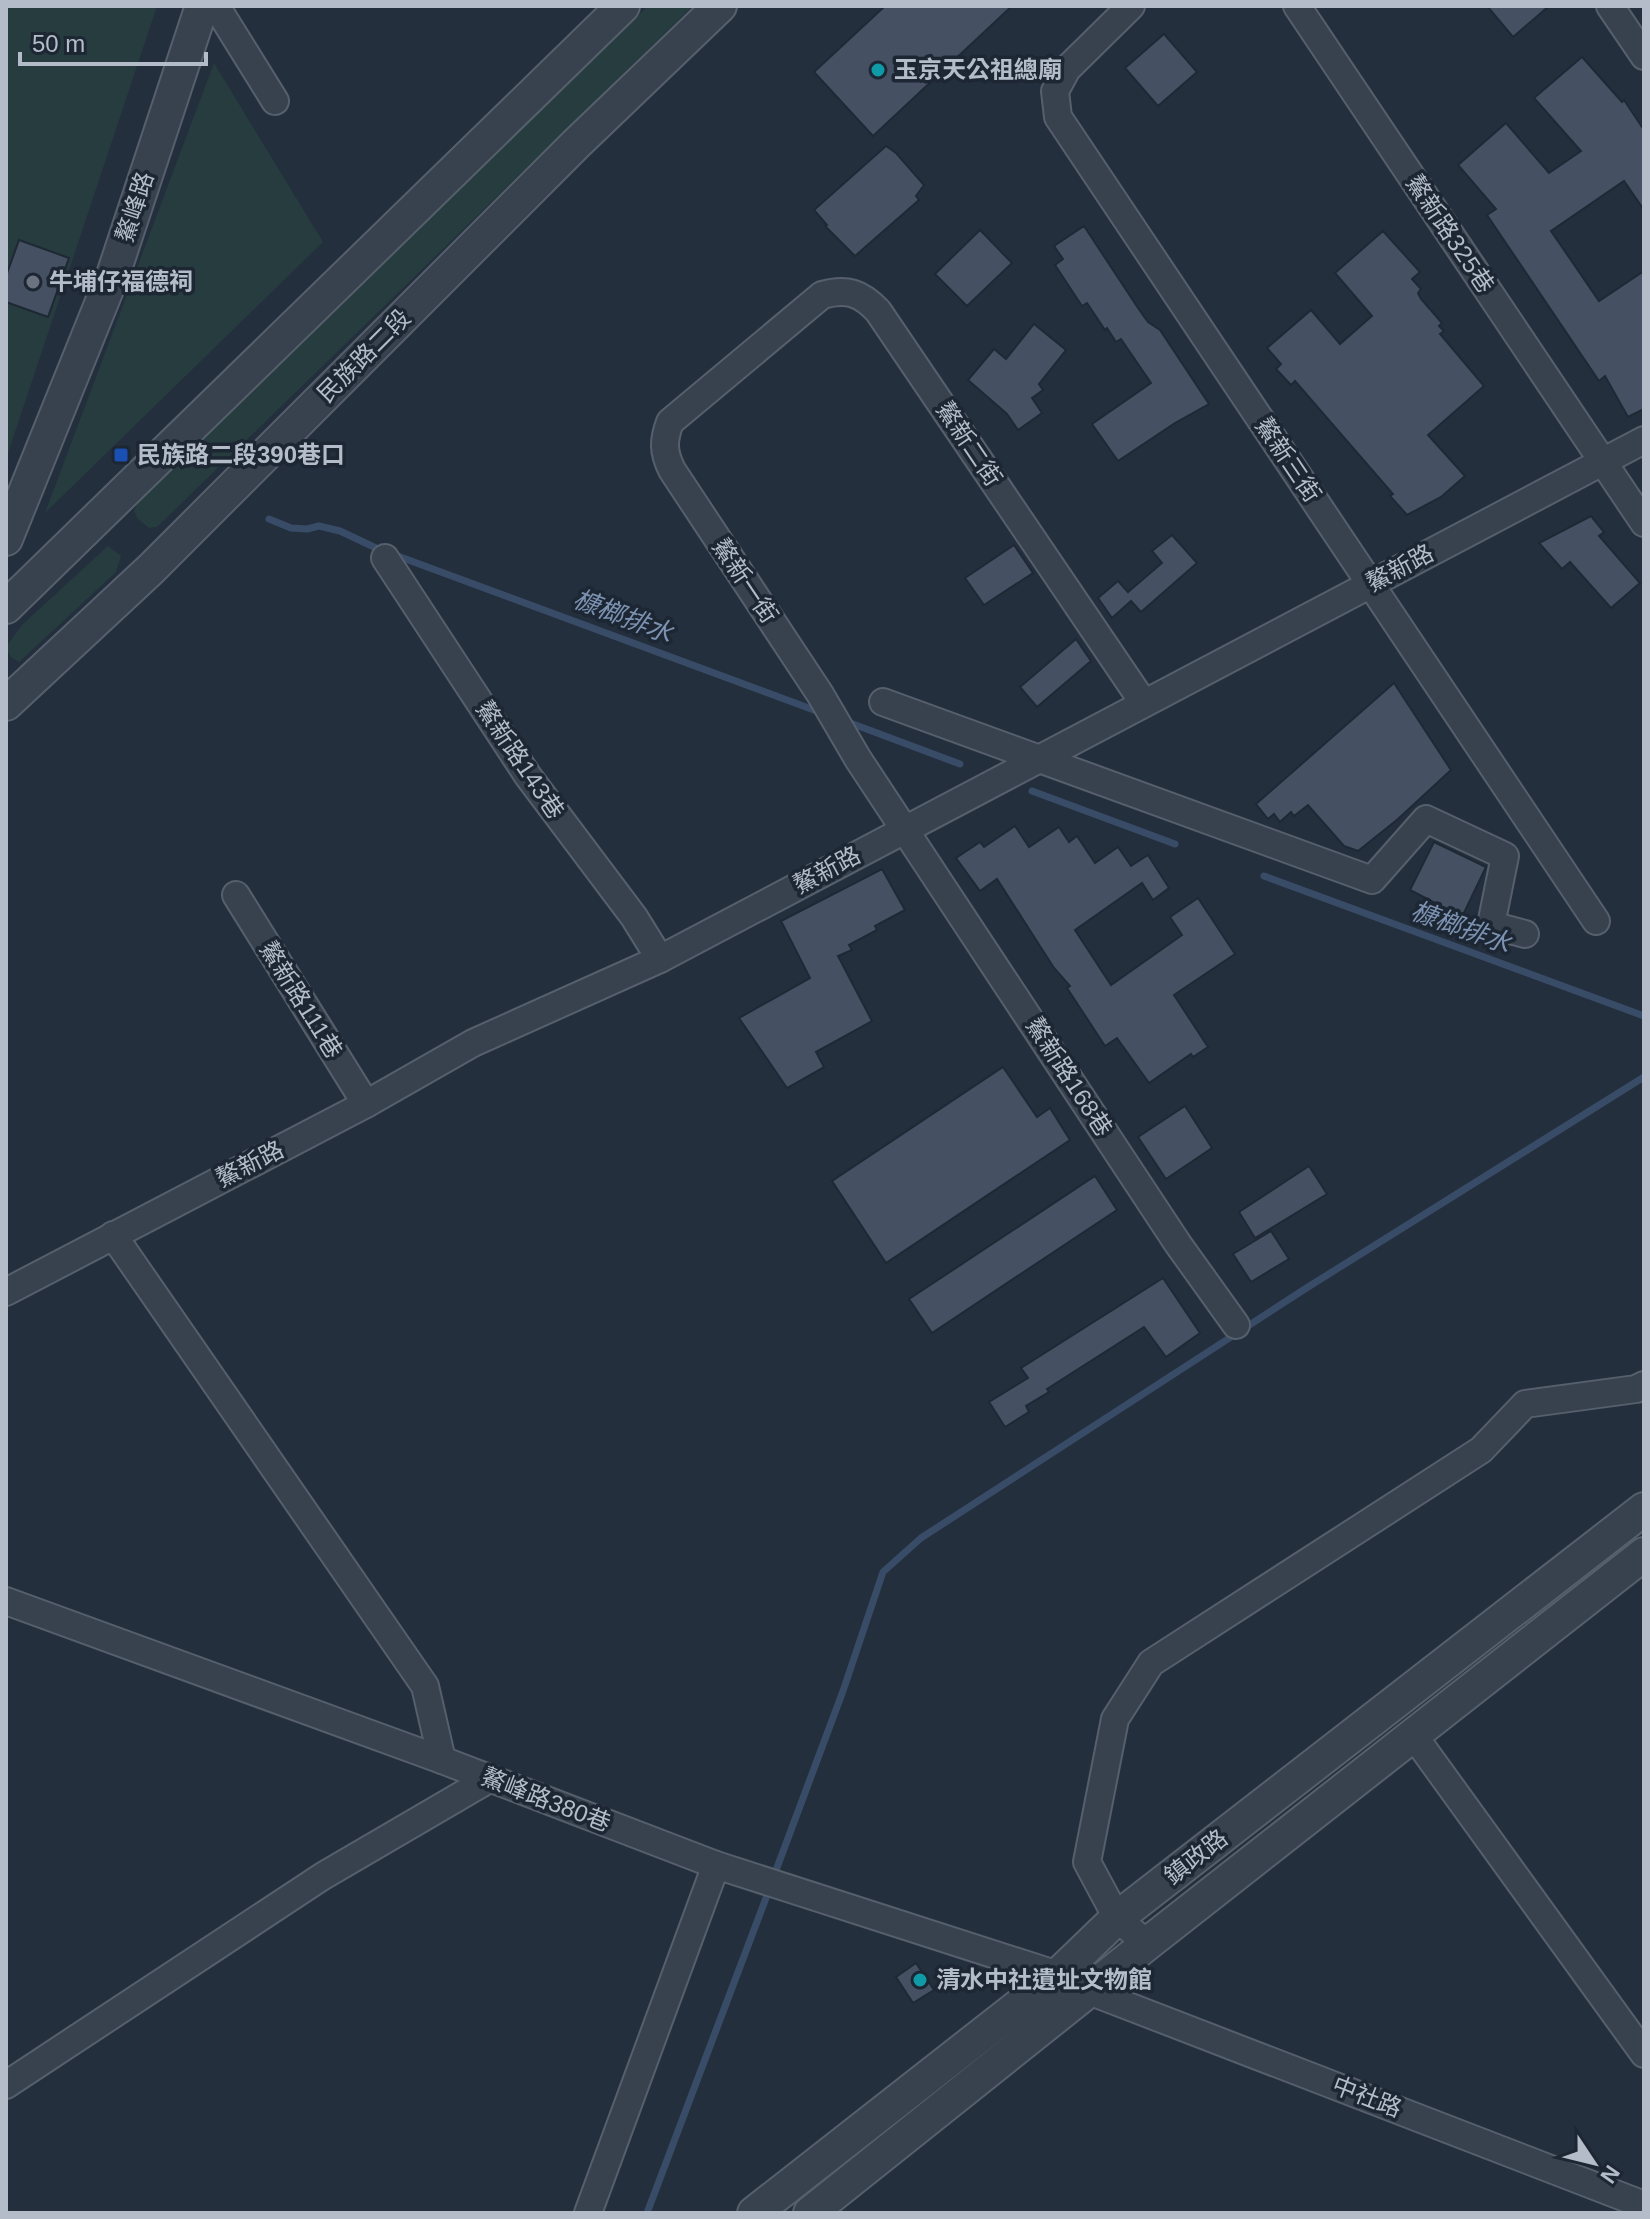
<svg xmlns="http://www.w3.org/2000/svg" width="1650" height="2219" font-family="Helvetica,'Noto Sans TC',sans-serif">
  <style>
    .green { fill: #263c3f }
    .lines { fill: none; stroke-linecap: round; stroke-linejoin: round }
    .stream { stroke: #394c67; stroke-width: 7 }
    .building { fill: #455162; stroke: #1f2835; stroke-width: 2 }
    .minor-casing { stroke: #565f6c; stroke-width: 30 }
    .tertiary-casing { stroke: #565f6c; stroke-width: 36 }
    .minor { stroke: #38414e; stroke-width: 26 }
    .tertiary { stroke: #38414e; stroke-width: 32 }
    .culture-dot { fill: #0f9aa8; stroke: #1d2633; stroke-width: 3 }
    .worship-dot { fill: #6b7280; stroke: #1d2633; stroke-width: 3 }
    .transit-dot { fill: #1a4fb4; stroke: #1d2633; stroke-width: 3 }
    .labels { text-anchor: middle; stroke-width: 7; stroke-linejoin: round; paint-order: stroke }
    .poi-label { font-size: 24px; font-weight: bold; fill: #b4bcc9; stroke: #1d2633; text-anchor: start }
    .street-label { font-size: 24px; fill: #b4bcc9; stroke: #1d2633 }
    .water-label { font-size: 26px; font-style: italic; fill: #7c92b1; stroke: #1d2633 }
  </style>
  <rect width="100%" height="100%" fill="#242f3e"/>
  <g class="green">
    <polygon points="6,6 157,6 6,459"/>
    <polygon points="648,6 693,6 157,527 149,528 138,519 134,511 138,502"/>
    <polygon points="214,63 323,242 45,513"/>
    <polygon points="108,546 121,556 116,572 19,662 11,657 6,647 22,625"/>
  </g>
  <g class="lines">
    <g class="stream">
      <polyline points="269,519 291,528 307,529 319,526 340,531 376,548 822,713"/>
      <polyline points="845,721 960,764"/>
      <polyline points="1032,791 1175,844"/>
      <polyline points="1264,876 1644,1016"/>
      <polyline points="775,1873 843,1691 883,1572 921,1538 1308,1287 1644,1077"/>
      <polyline points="647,2213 766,1898"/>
    </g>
  </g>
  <g class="building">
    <polygon points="885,6 1012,6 873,136 814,72"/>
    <polygon points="1487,6 1549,6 1513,37"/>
    <polygon points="1164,34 1197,72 1158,106 1125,68"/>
    <polygon points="1582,57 1622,102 1624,100 1644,130 1644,210 1624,181 1551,231 1599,301 1644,271 1644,409 1628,417 1605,376 1599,381 1487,215 1496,209 1458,165 1506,123 1549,173 1581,151 1534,98"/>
    <polygon points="886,146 896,153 924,185 916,196 919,200 855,256 825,226 827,225 814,210"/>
    <polygon points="1084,226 1138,308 1148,322 1160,330 1209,404 1175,423 1118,461 1092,424 1151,383 1121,339 1116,342 1107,328 1105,330 1087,303 1082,306 1055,265 1063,259 1054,246"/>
    <polygon points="980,230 1012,263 967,306 935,274"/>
    <polygon points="1383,231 1420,272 1412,279 1421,289 1418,293 1421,299 1442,323 1439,326 1444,331 1440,334 1484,386 1428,435 1465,476 1441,497 1407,515 1390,496 1393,494 1295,381 1291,385 1276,369 1281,364 1267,348 1311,310 1340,344 1372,316 1335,273"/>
    <polygon points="19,240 69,258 48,317 6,302 6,276"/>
    <polygon points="1034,324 1066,350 1039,384 1043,390 1032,398 1042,413 1018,430 1007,414 968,380 994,349 1006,359"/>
    <polygon points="1591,516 1604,532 1599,536 1640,583 1611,608 1570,562 1562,569 1539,543"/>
    <polygon points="1172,535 1197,563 1141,612 1131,601 1112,618 1098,598 1118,581 1128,592 1162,563 1152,551"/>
    <polygon points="1014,545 1033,573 984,605 965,578"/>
    <polygon points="1076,639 1091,661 1037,707 1020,687"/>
    <polygon points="1394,683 1451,770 1398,819 1358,851 1344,846 1308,805 1294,816 1291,812 1280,822 1274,814 1268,819 1256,804"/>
    <polygon points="1015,826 1029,847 1059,827 1069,842 1077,836 1095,863 1118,847 1131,866 1148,855 1169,888 1153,900 1142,883 1075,930 1111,985 1182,935 1170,917 1198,898 1235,954 1174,995 1208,1047 1193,1057 1191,1054 1149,1083 1117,1038 1105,1046 1067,988 1070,986 1054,968 997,879 980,891 956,858 980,842 984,847"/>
    <polygon points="1434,842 1486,867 1462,917 1410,890"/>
    <polygon points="882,869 905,910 875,926 877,930 849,945 852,950 838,956 872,1021 816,1052 824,1067 787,1088 739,1018 810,978 781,921"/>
    <polygon points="1003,1067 1037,1117 1050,1108 1070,1140 886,1263 832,1181"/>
    <polygon points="1185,1106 1212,1148 1166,1179 1138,1137"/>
    <polygon points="1309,1166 1327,1194 1255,1238 1239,1212"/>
    <polygon points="1095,1176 1117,1210 932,1333 909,1299"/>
    <polygon points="1271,1231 1289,1259 1251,1282 1233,1254"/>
    <polygon points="1163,1278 1200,1333 1166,1357 1144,1327 1047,1389 1049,1392 1026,1406 1029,1412 1005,1427 989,1402 1028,1378 1021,1368"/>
    <polygon points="916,1963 934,1990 913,2003 896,1977"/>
  </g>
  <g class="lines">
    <g class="minor-casing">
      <g id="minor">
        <polyline points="216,6 275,101"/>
        <polyline points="1131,6 1067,69 1055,91 1058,117 1596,921"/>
        <polyline points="1297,6 1644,523"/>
        <polyline points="1610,6 1644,56"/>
        <polyline points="385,558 528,776 634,917 660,959"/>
        <polyline points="883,702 1372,880 1426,819 1505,856 1491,925 1525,934"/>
        <path d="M1143,702l-265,-391c-17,-18 -31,-23 -56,-16l-152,127c-7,19 -7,30 2,48l148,224 38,65 320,485 58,81"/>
        <polyline points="236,895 366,1104"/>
        <polyline points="113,1235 425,1686 442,1760"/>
        <polyline points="6,1292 366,1104 473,1043 660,959 1644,440"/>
        <polyline points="6,1601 442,1760 716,1865 1058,1975 1089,1991 1644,2205"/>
        <polyline points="1414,1736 1644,2054"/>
        <polyline points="1147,1944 1117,1918 1087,1862 1115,1719 1151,1663 1481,1450 1525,1404 1636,1389 1644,1385"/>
        <polyline points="6,2085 323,1876 489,1779"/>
        <polyline points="588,2213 716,1865"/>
      </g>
    </g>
    <g class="tertiary-casing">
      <g id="tertiary">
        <polyline points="6,539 114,272 202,6"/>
        <polyline points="6,607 623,6"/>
        <polyline points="6,704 151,569 576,144 720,6"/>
        <polyline points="754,2213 1058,1975 1117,1918 1644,1509"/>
        <polyline points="810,2213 1147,1944 1644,1554"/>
      </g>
    </g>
    <use href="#minor" class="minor"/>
    <use href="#tertiary" class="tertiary"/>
  </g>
  <g class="culture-dot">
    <circle cx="878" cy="70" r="8"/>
    <circle cx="920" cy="1980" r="8"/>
  </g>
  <circle class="worship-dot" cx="33" cy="282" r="8"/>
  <rect class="transit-dot" x="113" y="447" width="16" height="16" rx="4"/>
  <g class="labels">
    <g class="poi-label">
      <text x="894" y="78">玉京天公祖總廟</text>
      <text x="49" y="290">牛埔仔福德祠</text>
      <text x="137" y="463">民族路二段390巷口</text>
      <text x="936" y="1988">清水中社遺址文物館</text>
    </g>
    <g class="street-label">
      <text transform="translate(135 207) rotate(-72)" y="8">鰲峰路</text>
      <text transform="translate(1450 234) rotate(56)" y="8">鰲新路325巷</text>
      <text transform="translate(364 356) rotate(-45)" y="8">民族路二段</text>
      <text transform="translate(969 444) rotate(56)" y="8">鰲新二街</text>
      <text transform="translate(1288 460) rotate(56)" y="8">鰲新三街</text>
      <text transform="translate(1400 568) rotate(-28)" y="8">鰲新路</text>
      <text transform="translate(745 581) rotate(56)" y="8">鰲新一街</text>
      <text transform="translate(520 760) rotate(56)" y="8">鰲新路143巷</text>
      <text transform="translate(827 870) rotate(-28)" y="8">鰲新路</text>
      <text transform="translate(301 1000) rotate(58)" y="8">鰲新路111巷</text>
      <text transform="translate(1069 1077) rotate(57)" y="8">鰲新路168巷</text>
      <text transform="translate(250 1164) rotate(-27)" y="8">鰲新路</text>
      <text transform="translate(546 1800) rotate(21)" y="8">鰲峰路380巷</text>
      <text transform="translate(1196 1857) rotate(-38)" y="8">鎮政路</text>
      <text transform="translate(1367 2097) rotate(21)" y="8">中社路</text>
    </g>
    <g class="water-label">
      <text transform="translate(623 616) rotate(21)" y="9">槺榔排水</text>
      <text transform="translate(1461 927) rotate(20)" y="9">槺榔排水</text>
    </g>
  </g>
  <rect width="1650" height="2219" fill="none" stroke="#b4bcc9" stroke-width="16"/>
  <g transform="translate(1594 2163) rotate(125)" stroke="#1d2633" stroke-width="6" paint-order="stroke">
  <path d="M0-6L14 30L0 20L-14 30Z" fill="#b4bcc9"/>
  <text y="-12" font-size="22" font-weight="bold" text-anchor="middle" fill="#b4bcc9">N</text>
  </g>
  <path d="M20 52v12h186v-12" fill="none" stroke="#b4bcc9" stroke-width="4"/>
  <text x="32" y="52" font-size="24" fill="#b4bcc9" stroke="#1d2633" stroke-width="6" paint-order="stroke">50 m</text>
</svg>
